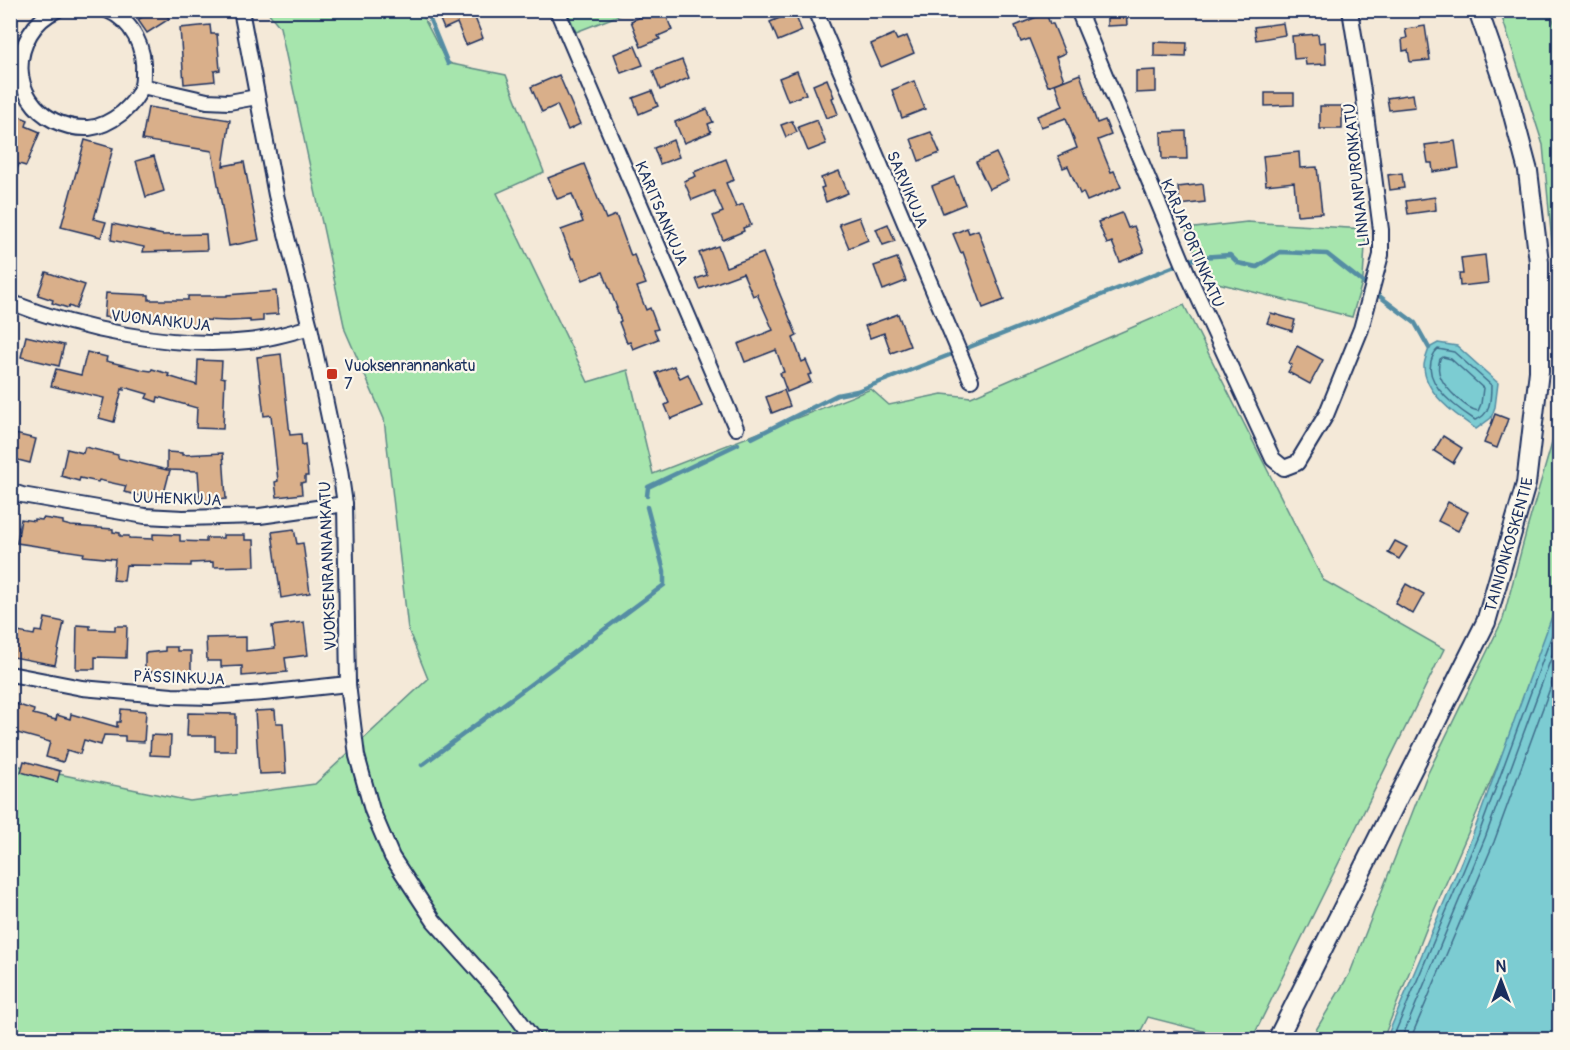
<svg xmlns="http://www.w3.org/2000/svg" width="1570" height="1050" font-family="Pangolin,sans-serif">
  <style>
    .green { fill: #a6e5ad; stroke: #608a86; stroke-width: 1.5 }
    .water { fill: #7bccd2; stroke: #558da4; stroke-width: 1.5 }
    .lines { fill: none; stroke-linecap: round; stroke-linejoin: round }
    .shore { stroke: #416e8c; stroke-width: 1.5 }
    .stream { stroke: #558da4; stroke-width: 4.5 }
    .building { fill: #d9af8a; stroke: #1b2f5e; stroke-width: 1.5 }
    .street-casing { stroke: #1b2f5e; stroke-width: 18 }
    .secondary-casing { stroke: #1b2f5e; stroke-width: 22 }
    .street { stroke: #fbf7ec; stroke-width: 14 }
    .secondary { stroke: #fbf7ec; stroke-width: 18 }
    .poi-dot { fill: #c8321e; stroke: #fbf7ec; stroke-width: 2 }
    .labels { text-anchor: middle; stroke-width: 4.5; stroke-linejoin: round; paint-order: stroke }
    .street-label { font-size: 16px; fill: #1b2f5e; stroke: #fbf7ec }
    .poi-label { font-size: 16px; fill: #1b2f5e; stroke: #fbf7ec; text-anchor: start }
  </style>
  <rect width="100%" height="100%" fill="#f4e9d8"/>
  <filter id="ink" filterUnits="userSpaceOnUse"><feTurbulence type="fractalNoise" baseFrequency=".0167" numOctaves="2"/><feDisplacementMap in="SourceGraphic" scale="12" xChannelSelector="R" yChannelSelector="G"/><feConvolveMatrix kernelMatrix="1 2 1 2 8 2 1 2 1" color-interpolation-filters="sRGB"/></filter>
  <g filter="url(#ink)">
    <g class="green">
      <polygon points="267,11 420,11 446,61 452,64 506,75 544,172 497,193 588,382 628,370 653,474 871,389 889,405 942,394 971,397 1184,305 1323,580 1444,649 1252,1039 1234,1039 1148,1017 1136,1040 11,1039 10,764 190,801 315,784 428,679 408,629 384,419 345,330 280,27"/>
      <polygon points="567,11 630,11 576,32"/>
      <polygon points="1500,11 1550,11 1559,35 1559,405 1559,319 1543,145"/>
      <polygon points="1247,222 1366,229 1363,279 1352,317 1206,280 1186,229"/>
      <polygon points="1559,419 1559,611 1510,737 1429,922 1383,1039 1310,1040 1350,973 1427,775 1503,619 1527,529"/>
    </g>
    <g class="water">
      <path d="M1438,343l19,3 41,37 -3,24 -4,11 -15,11c-20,-14 -52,-36 -52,-63 0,-6 4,-13 5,-18z"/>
      <polygon points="1559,597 1559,1039 1386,1039 1473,834"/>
    </g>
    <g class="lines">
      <g class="shore">
        <path d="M1438,349l16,3 37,33c0,15 -1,31 -16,35 -17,-11 -50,-35 -44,-59 2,-5 2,-8 7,-12z"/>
        <path d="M1443,357l8,2 32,29 -2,16 -3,7c-12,-2 -32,-22 -37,-33 -3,-6 -3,-13 -1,-19z"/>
        <polyline points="1392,1040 1478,836 1560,613"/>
        <polyline points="1401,1040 1485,838 1560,634"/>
        <polyline points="1410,1040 1494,842 1560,661"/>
      </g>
      <g class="stream">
        <polyline points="426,10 448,64"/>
        <polyline points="1191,260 1200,257 1230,255 1238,263 1257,267 1280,252 1327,254 1365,284"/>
        <polyline points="1378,295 1415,323 1429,348"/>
        <polyline points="967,348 1175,266"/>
        <polyline points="752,438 837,395 857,391 952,354"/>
        <polyline points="647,496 648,487 738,444"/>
        <polyline points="422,765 664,585 664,571 647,507"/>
      </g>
    </g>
    <g class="building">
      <polygon points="153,10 164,10 169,19 147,33 138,20"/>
      <polygon points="436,10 472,10 483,38 466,45 457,23 444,29"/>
      <polygon points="657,10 664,10 672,30 658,36 660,39 641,47 631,21"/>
      <polygon points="1107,10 1126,10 1127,25 1107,26"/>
      <polygon points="794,12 802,31 778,41 770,22"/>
      <polygon points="1046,13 1050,24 1053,24 1065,53 1056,57 1064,80 1048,86 1029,39 1021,42 1015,26"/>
      <polygon points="1283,23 1285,35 1256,40 1254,27"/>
      <polygon points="210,25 211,34 217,34 220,70 214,71 215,81 184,84 180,28"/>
      <polygon points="1425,26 1430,60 1410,62 1408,50 1403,51 1402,39 1407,38 1405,29"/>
      <polygon points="894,34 897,40 907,36 914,53 881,67 871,44"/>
      <polygon points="1318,34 1319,43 1325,42 1326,64 1306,65 1305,58 1294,59 1292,36"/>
      <polygon points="1154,42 1187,43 1186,57 1154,56"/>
      <polygon points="635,46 643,65 621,73 614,54"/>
      <polygon points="682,60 689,78 660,90 653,71"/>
      <polygon points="1156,70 1156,92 1136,93 1136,71"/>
      <polygon points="797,71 806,94 788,101 779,78"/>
      <polygon points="1080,74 1097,123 1105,120 1111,135 1098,140 1111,172 1114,171 1121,187 1087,201 1083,192 1080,194 1068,166 1063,168 1058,156 1077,148 1066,118 1041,127 1037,116 1063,106 1055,84"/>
      <polygon points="559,75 580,124 568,130 557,105 542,112 531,87"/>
      <polygon points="827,79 834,97 832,98 838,114 826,118 813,85"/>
      <polygon points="914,81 925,109 902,118 892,90"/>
      <polygon points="652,91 658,106 639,114 633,98"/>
      <polygon points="1265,93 1294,93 1294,105 1265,106"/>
      <polygon points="1413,94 1415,107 1389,110 1387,98"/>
      <rect x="1320" y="106" width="22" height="23"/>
      <polygon points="148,107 230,120 223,166 244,162 259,240 229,246 212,151 142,140"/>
      <polygon points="707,109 713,122 708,124 711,132 684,143 675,122"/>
      <polygon points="16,115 28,120 26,126 40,132 26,166 19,164 11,184 10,128"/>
      <polygon points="817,120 826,144 808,151 798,127"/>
      <polygon points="792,121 797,132 786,137 781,125"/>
      <polygon points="1186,131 1187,159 1162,159 1161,132"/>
      <polygon points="931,132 940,153 919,161 911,139"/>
      <polygon points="85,140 113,148 94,219 106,222 101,237 61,227"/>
      <polygon points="673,140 679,157 660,164 654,148"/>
      <polygon points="1455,141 1459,168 1433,172 1432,163 1428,163 1425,145"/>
      <polygon points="1299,152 1300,168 1317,167 1322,213 1297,215 1294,182 1266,185 1263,156"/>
      <polygon points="996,153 1009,180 989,189 976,162"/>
      <polygon points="154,156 164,191 146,197 136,161"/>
      <polygon points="726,159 734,180 726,183 736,207 743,204 751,225 743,228 744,231 723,240 713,216 723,212 714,191 692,200 684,181 696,176 694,172"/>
      <polygon points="584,164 606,219 616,215 631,256 634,255 646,284 637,287 646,310 650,308 658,329 654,330 658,339 633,349 630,342 627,343 619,322 621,321 616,308 617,308 603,272 583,280 574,258 572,259 561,230 583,222 572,194 557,199 548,178"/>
      <polygon points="839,171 848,193 826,202 821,188 824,187 821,178"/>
      <polygon points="1402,173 1404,188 1390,190 1388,175"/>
      <polygon points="954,177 965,204 943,213 932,186"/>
      <polygon points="1203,184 1205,202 1180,205 1178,187"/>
      <polygon points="1435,197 1436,210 1408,214 1406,201"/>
      <polygon points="1122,213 1128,228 1134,226 1144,252 1120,262 1112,242 1107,244 1098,222"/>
      <polygon points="859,217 868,240 849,248 839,224"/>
      <polygon points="113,224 163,235 206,234 207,250 143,252 144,247 111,240"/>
      <polygon points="888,224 895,241 883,245 876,229"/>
      <polygon points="967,228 969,233 978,230 1004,300 983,308 963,252 961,253 953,234"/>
      <polygon points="718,246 726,267 763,253 797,336 793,338 802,362 806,360 812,374 808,375 811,382 787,392 780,373 784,372 776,350 745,362 738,344 773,330 757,294 753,296 743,273 700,289 696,279 707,275 699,253"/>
      <polygon points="1485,255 1488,283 1460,286 1459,274 1463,274 1461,258"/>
      <polygon points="897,258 906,281 883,290 874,266"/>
      <polygon points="46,272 85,285 76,309 69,306 68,308 52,303 53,300 38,295"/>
      <polygon points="276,291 278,314 263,315 263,321 250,322 250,320 229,321 202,320 202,325 168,325 168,320 135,317 135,320 104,317 106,293 149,295 149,300 188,300 188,296 227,296 227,295"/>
      <polygon points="1271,313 1295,320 1292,331 1267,323"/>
      <polygon points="898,314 910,346 891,353 884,333 870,338 865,326"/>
      <polygon points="26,336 64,345 59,366 21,357"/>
      <polygon points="1297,346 1323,360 1310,384 1288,372 1292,365 1289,363"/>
      <polygon points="87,352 107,357 106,361 144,370 151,371 152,369 169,374 168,376 197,385 198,360 222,361 221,377 225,378 223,429 196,428 197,408 158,397 157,402 146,398 148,394 124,387 124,390 122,389 114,422 99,418 104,398 51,386 56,369 81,375"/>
      <polygon points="281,354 290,435 301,434 302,445 305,444 308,476 305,476 305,482 301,483 302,494 277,497 275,482 278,481 271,415 264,416 257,357"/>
      <polygon points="674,366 680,378 688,374 702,406 671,419 665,405 669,403 656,373"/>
      <polygon points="784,390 790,406 772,413 766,397"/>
      <polygon points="1495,414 1508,419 1497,448 1484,443"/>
      <polygon points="15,434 36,439 30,463 10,458 10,436"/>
      <polygon points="1443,436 1462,448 1453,463 1434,451"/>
      <polygon points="85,447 118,455 118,458 167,470 167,452 182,453 182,455 223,453 226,499 200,501 198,471 168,470 170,470 162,501 124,492 126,486 99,480 98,482 80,478 79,481 61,476 67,449 83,453"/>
      <polygon points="1448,502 1468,512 1458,531 1438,521"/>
      <polygon points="43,518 63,521 63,524 71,526 113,529 113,532 120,533 120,536 129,536 129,538 153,539 153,534 180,535 180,541 206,542 206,538 223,538 223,535 245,535 245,540 254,540 255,566 213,567 213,562 191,563 191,566 126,565 124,581 113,580 115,559 83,556 84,553 17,543 21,519 34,521 34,519 42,520"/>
      <polygon points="294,529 297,544 303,543 310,593 281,598 272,532"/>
      <polygon points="1395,541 1407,547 1399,559 1388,553"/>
      <polygon points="1406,584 1424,594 1413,614 1395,603"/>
      <polygon points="45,618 64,622 55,665 13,657 18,632 34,635 35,631 42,632"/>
      <polygon points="304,622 308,655 285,658 287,672 242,676 242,666 221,667 221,661 207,661 206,638 246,637 246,651 275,648 272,626"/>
      <polygon points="77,625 90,626 90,629 115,630 115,626 127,626 126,658 95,657 95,669 76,669"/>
      <polygon points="165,647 177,647 177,651 191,651 191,674 156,674 156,672 145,672 145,653 165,651"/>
      <polygon points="10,702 34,710 33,714 56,720 57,715 70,719 71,714 117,727 117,722 120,722 121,709 146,711 144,742 125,741 125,736 104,735 101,745 84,740 80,754 67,750 63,762 46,757 50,742 10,731"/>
      <polygon points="275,710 276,723 283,723 286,773 259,774 255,711"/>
      <polygon points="188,713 236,714 236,751 215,751 215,736 187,736"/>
      <polygon points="151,735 171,736 170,756 150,755"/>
      <polygon points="24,761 60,771 57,782 21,772"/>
    </g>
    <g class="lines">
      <g class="street-casing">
        <g id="street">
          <path d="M57,10c-11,5 -21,14 -27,24 -27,46 7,96 59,94 11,-1 24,-8 33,-15 8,-7 15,-15 19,-25 2,-4 2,-9 2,-14 2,-26 -10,-53 -36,-64"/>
          <polyline points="241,10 276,195 310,327 340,470 345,504 348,684 357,756 372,810 392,857 434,921 503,998 534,1040"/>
          <polyline points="557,10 736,428"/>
          <polyline points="815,10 971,380"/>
          <polyline points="1078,10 1189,277 1273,459 1284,468 1297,463 1326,415 1361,329 1381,255 1381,230 1363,91 1350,10"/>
          <polyline points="142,86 207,101 229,102 257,97"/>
          <path d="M10,302c70,28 163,47 238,39 21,-2 42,-8 62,-14"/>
          <polyline points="10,491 22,495 145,516 183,518 260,516 345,504"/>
          <polyline points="10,674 82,688 172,696 211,697 264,693 348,684"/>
        </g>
      </g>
      <g class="secondary-casing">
        <g id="secondary">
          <path id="s1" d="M1277,1040l209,-418 40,-138 13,-113v-109l-11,-91 -20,-75 -30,-86"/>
        </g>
      </g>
      <use href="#street" class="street"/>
      <use href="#secondary" class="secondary"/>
    </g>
  </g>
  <rect class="poi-dot" x="326" y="368" width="12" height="12" rx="3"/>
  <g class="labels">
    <g class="street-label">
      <text transform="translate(1356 175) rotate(-96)" y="6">LINNANPURONKATU</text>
      <text transform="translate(908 189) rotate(67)" y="6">SARVIKUJA</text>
      <text transform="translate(662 213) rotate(67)" y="6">KARITSANKUJA</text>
      <text transform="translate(1193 243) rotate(67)" y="6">KARJAPORTINKATU</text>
      <text transform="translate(161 320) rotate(6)" y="6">VUONANKUJA</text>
      <text transform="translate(177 498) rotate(2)" y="6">UUHENKUJA</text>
      <text dy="6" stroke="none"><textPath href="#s1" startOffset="548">TAINIONKOSKENTIE</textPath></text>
      <text transform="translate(327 566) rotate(-92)" y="6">VUOKSENRANNANKATU</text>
      <text transform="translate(179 677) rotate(2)" y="6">PÄSSINKUJA</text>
    </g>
    <g class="poi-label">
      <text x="344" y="371">Vuoksenrannankatu<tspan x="344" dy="18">7</tspan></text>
    </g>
  </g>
  <rect width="1570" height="1050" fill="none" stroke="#fbf7ec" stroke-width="36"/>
  <rect x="18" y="18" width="1534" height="1014" fill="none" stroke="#1b2f5e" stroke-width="2" filter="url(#ink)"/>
  <g transform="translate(1501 981)" stroke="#fbf7ec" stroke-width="4.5" paint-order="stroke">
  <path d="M0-4.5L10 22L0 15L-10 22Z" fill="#1b2f5e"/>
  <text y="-9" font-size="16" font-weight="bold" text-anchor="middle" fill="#1b2f5e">N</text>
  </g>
</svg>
